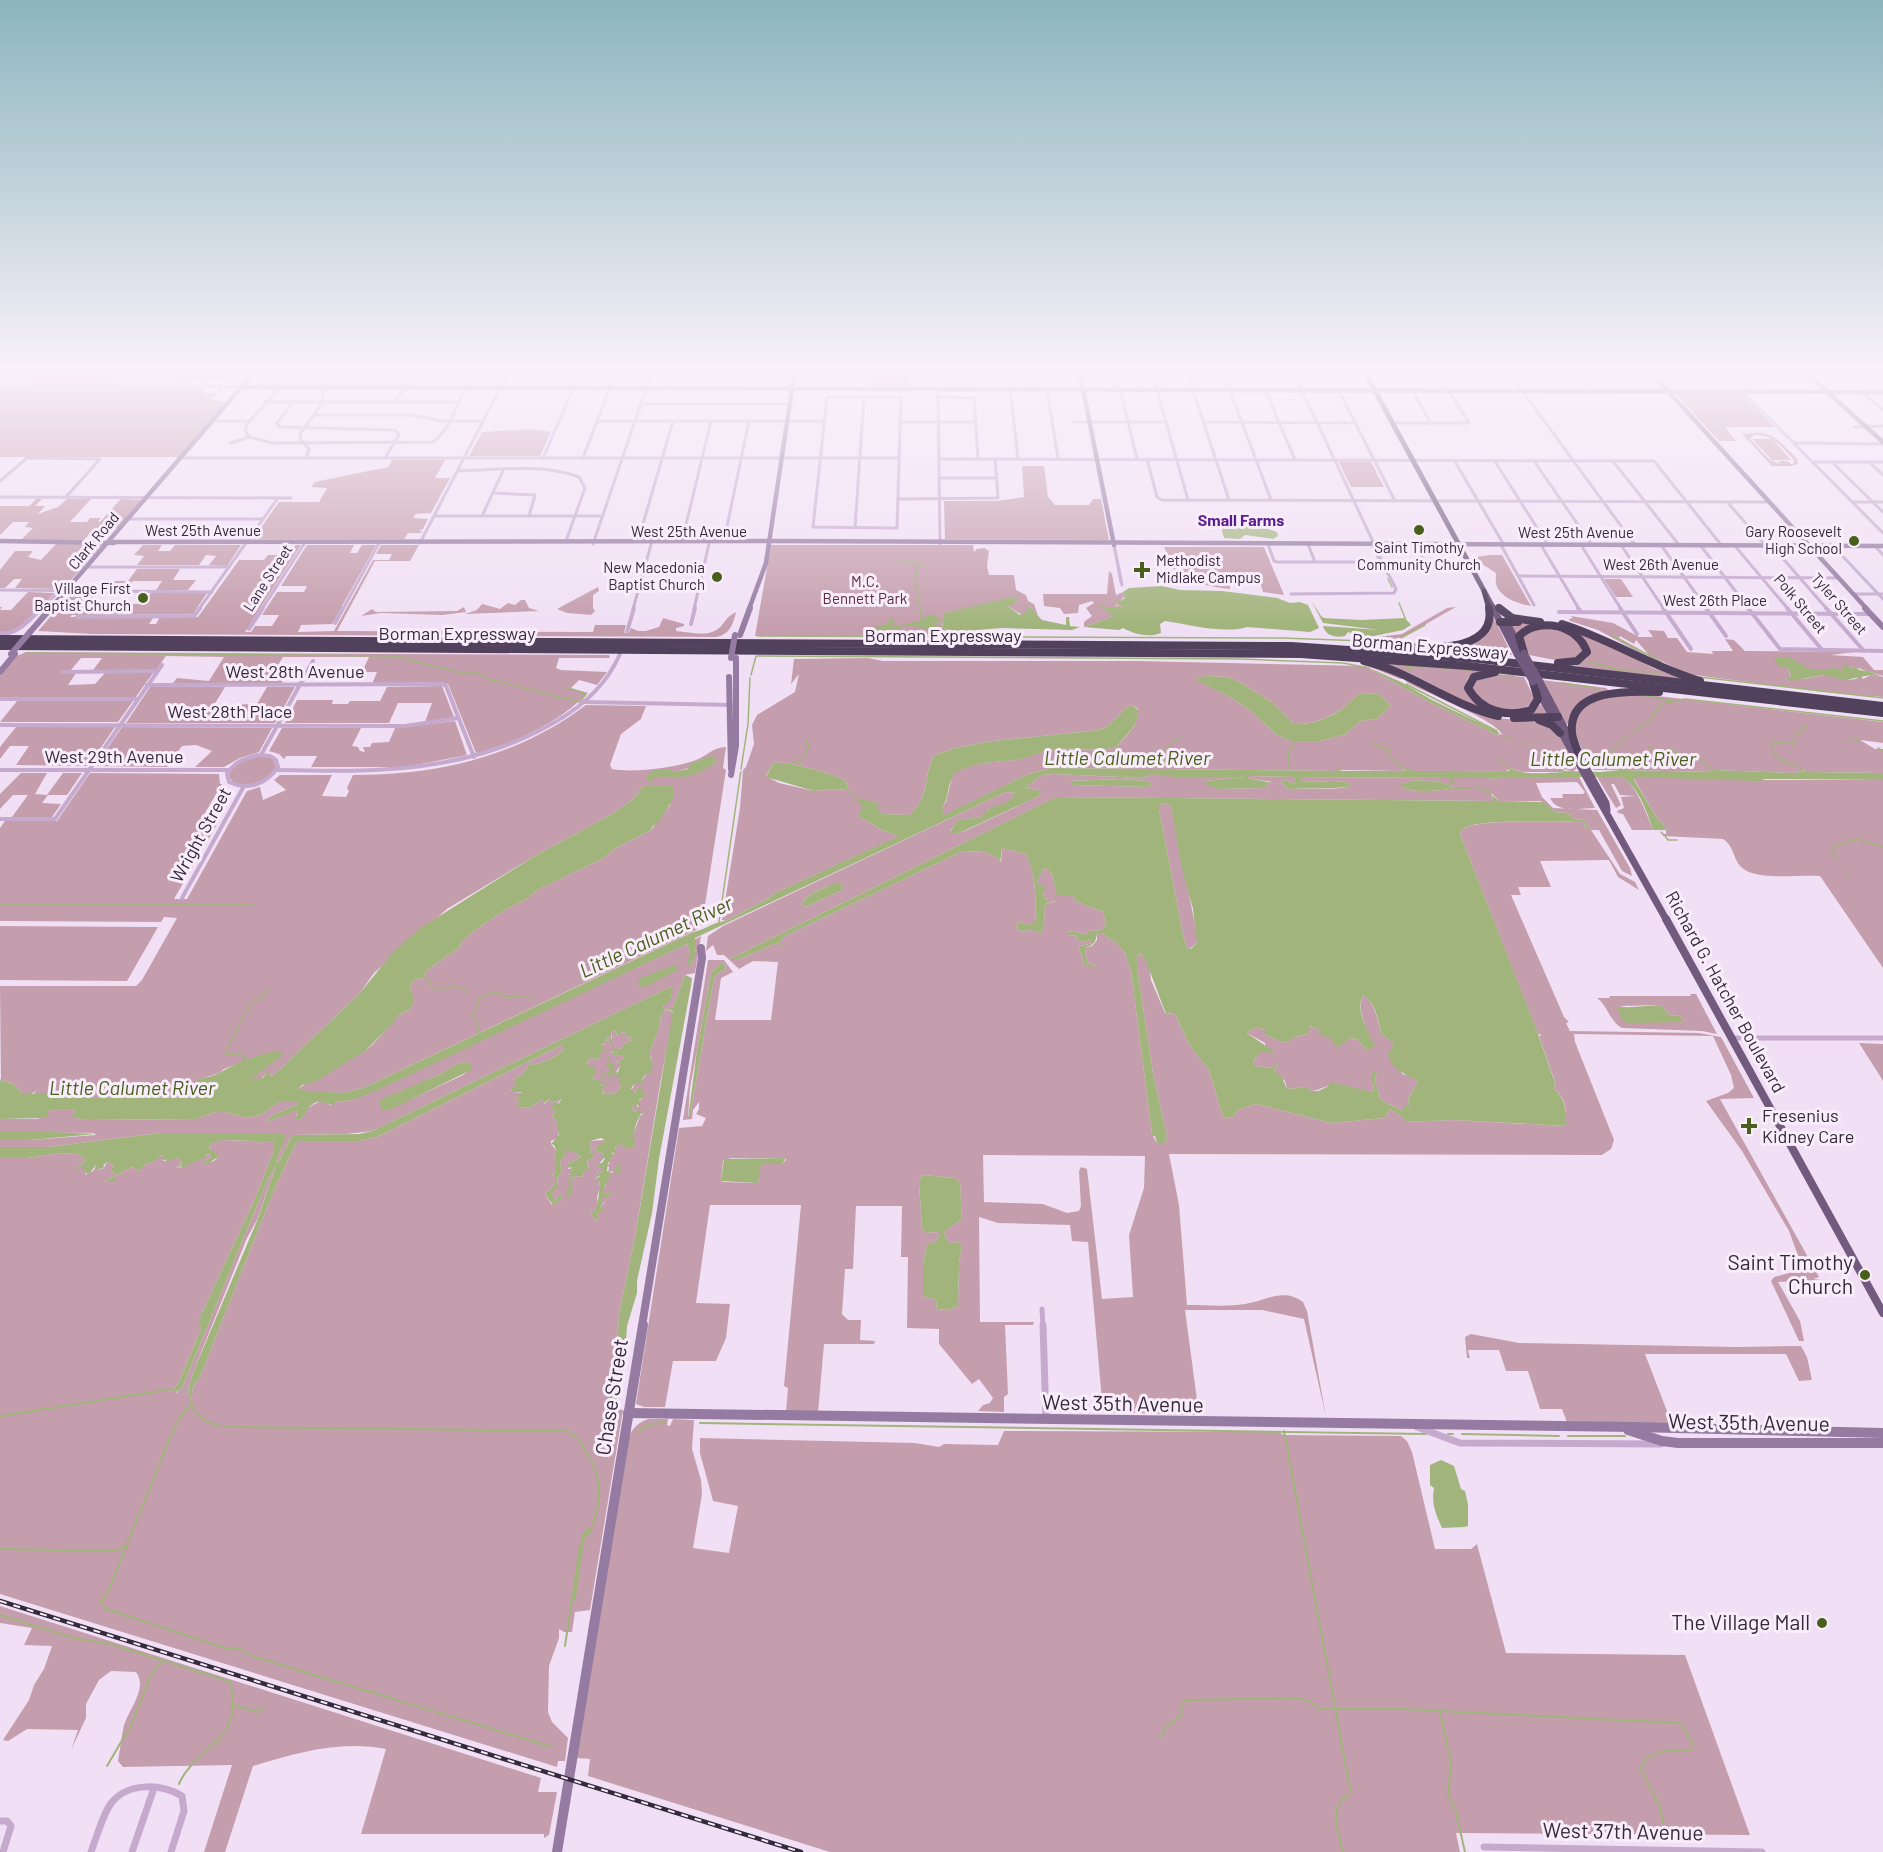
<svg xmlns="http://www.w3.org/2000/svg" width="1883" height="1852" font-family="Barlow,sans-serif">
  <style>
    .green { fill: #c59ead; fill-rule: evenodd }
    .water { fill: #a1b47c; fill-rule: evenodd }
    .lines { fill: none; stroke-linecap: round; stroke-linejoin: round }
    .stream-far1 { stroke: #a1b47c; stroke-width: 1.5 }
    .stream { stroke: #a1b47c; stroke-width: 2 }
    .river { stroke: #a1b47c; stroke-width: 7 }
    .street-far3 { stroke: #c5aace; stroke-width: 3 }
    .street-far2 { stroke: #c5aace; stroke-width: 4 }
    .street-far1 { stroke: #c5aace; stroke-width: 5 }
    .street { stroke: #c5aace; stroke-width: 7 }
    .secondary-far3 { stroke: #957ba2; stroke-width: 4.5 }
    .secondary-far2 { stroke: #957ba2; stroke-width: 6 }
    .secondary-far1 { stroke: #957ba2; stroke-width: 8 }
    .secondary { stroke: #957ba2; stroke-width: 10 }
    .primary-far2 { stroke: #715a7e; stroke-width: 5 }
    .primary-far1 { stroke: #715a7e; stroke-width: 7 }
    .primary { stroke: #715a7e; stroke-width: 8 }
    .highway-far1 { stroke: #51415d; stroke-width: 5 }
    .highway { stroke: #51415d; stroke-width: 8 }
    .rail-casing { stroke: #342a3b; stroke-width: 4.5 }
    .rail { stroke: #f9edfb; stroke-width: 2; stroke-dasharray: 7; stroke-linecap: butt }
    .secondary-bridge { stroke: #957ba2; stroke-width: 6 }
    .primary-bridge { stroke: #715a7e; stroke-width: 7 }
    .poi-dot { fill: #48601c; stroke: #f9edfb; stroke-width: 2 }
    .labels { text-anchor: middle; stroke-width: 6; stroke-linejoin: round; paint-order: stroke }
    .far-street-label { font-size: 15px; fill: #342a3b; stroke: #f9edfb }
    .far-poi-label { font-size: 15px; fill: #342a3b; stroke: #f9edfb; text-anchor: end }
    .far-park-label { font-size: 15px; fill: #5b2c3c; stroke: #f9edfb }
    .far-neighbourhood-label { font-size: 16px; font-weight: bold; fill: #5a1d90; stroke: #f9edfb }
    .street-label { font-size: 18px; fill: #342a3b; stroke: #f9edfb }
    .poi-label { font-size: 18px; fill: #342a3b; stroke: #f9edfb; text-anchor: start }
    .water-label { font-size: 20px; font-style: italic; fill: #48601c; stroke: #f9edfb }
    .near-poi-label { font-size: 21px; fill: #342a3b; stroke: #f9edfb; text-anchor: end }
    .near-street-label { font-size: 21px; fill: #342a3b; stroke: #f9edfb }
  </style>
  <rect width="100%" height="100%" fill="#f1e0f5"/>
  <g class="green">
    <polygon points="171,369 216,369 215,371 231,371 234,369 255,369 252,372 235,372 228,380 207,380 202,386 196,386 201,380 192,379 185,386 169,386 176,378 162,378 165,374 179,374 182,372 168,371"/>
    <polygon points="871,369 910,369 909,386 869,386"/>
    <polygon points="44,371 116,372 105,382 119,383 122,387 206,388 203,393 216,393 220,388 225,388 210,400 227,401 179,457 0,457 0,387 27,387"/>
    <polygon points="1674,392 1741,392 1774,427 1725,427 1736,441 1719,441"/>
    <polygon points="530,429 551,432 540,456 469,456 482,432"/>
    <path d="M1741,433c6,2 11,-1 19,0 16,1 26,15 37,26l1,5 -7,2h-19zM1754,435c18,-1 27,11 39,24l1,4 -3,1 -4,-3h-9l2,3 -10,-4 -20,-21z"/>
    <polygon points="1752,439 1772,439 1791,460 1772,460"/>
    <polygon points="392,460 445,460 435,478 450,478 431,513 416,514 413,518 428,519 423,529 418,531 422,531 421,533 408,533 404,539 253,539 279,502 319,502 327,488 311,487 315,482 388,467"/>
    <polygon points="1339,462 1371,462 1384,487 1351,487"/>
    <polygon points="1022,466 1044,466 1048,497 1055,505 1089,505 1093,499 1101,499 1109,540 945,539 944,501 998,501 1024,497"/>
    <polygon points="36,499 42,499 35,506 45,506 38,514 58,507 67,499 91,499 70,522 87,522 90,518 101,518 98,521 100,522 121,499 143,500 118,528 95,528 84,540 21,540 33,528 25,527 29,522 13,522 0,535 0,506 29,506"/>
    <polygon points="56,544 103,544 63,589 15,588 22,579 14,579 5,588 0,588 0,570 15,551 33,551 28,557 41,560"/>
    <polygon points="143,545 162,545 158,551 170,551 175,545 241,545 227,566 209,565 216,556 206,555 199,565 137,565 144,556 134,555"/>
    <path d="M296,545h5l-56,87h6l4,-6h17l7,-11h-17l15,-23h27l3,-6h-26l26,-41h47l-4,8h7l5,-8h14l-44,79 -31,1 -3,7 36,-1 39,-71h16l3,-6h-16l5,-9h38l-9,16h-35l-38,70 256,1 2,-7h31l-2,8h5l2,-5 7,3h8l13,-4 4,-9 21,6v2l-8,2v3c15,1 35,8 46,-6 5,-6 6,-9 14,-13 -3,13 -7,23 -20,25l-624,-3 -54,-3 32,-37h27l-7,10h53l8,-11h56l-14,21 -121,1 -2,2 83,1 -4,6h7l4,-7h38l41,-57h25l4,-5h17z"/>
    <path d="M771,545h202l1,7 3,-3 7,-1 5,3 -2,15 2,9h25l2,15 10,5 2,6 6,3 4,12 -9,-10 -1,5 -6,4 -16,-10 11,-5h-3v-3l7,-1 -77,17 -2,11 3,6 6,-1c8,6 23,2 35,5l-2,3 -229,-1z"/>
    <path d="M1164,547h100l20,48 -21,-3 -3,-10c-11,-6 -20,-6 -30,4v3c-19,-1 -34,-8 -52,-9z"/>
    <path d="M1490,555h12l29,51c-11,-2 -28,-7 -34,-19 -2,-4 -1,-10 -1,-14l-14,-9 -6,-7z"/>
    <polygon points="137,569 180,569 173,580 196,580 188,590 156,590 162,581 133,581 126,590 108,590 115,581 128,581"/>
    <polygon points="1109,571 1112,574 1116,595 1123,592 1125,596 1115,606 1121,605 1122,608 1104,609 1113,615 1111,617 1084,627 1084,622 1092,616 1086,608 1094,603 1092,601 1079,605 1078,613 1064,614 1060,608 1044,606 1043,594 1107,594"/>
    <polygon points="1604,579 1621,579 1633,597 1616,597"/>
    <polygon points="598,587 599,591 593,595 593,608 595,611 591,615 567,613 557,609"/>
    <polygon points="28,592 55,593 15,631 0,632 0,607 2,607 0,610 11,610"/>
    <polygon points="521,600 525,600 529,608 539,611 465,614 477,610 482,604 500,609 508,603 515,605"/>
    <polygon points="464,607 466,612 442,615 381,613 361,616 372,609 376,612 457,611"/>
    <polygon points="1456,607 1394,642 1352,640 1402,634 1447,608"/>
    <path d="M1493,616l19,39 -61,-6c16,-7 43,-12 42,-33z"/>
    <path d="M1571,616l42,7 26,14h14l-5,-7 16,1 4,7h9l10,14 26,2 -1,-3h21l-8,-12 9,1 11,11 109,1 -23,3 32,2 11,13h9v6l-29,-9 -19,6 -47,-5 3,10h-4c13,4 26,-2 38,-3 11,-1 22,8 33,3l-7,-8 12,2 3,4h-5l2,3 8,-4 12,2v20l-60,-5 -136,-18 -38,-19 -13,-15 -2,4 -14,-8 -1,2 -8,-4 48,29 -61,-33 -28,-9 -1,-2 4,-1z"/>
    <path d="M1546,623l39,10 68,35 33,12 -110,-14 11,-8 2,-5 -12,-19c-21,-4 -44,-15 -61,0l-5,-10z"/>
    <path d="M1535,628c22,1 36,3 48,22l-3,6 -20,5 -31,-6 -7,-15 2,-6z"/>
    <path d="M26,652l580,3h3l1,3h-51l-3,10 5,2 46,2 -10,13 -18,-5 -8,8 17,5c-30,30 -71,49 -112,60l-28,-69 -9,-2 -67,2 5,-12h-27l1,-2h12l6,-13h-86l-11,18h14l-5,9 -108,-1 4,-5 32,3 15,-24 -58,-1 -10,14h-63l9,-12h-21l-10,12h-8l-2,2 15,1 -8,12 27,-1 10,-11h48l-18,25h-135v-22l17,-20z"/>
    <path d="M868,658l15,3h254l228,5 64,36 68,33 5,-1c-7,-14 -77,-42 -94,-51l-3,-3 1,-2 -6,1 -40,-16c51,7 74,36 118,51 21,7 57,4 72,14 13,8 21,29 27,41l-3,1 1,2 -12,-3 -1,3h-40l-12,-4 -4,4 -91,-1 -9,-2 -5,2 -62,-1v-3l-1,4 -286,-3 -24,6 -84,42 -2,-9 4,-5 7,-29c22,-11 41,-11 63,-13 14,-2 26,-10 41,-11 20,-1 41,3 60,-2 9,-13 22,-20 21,-38l-6,-4c-13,6 -18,19 -32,25l-107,11 -38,7 -20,7c-14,23 -2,35 -25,60l-28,-1 -6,-6v-6l-18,-2 6,5 -6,11 26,15 16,5 -127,58 -4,4 -43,23 -4,-1 18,-112 3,-38 3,-3 8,-23 -2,-19 5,-10 38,-23 4,-18 -8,10 3,-25zM1206,676l22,1 15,7 30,19 21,21c19,1 38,-7 53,-19 5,-5 8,-9 15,-12l17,1 12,12 -14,13 -17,2 -14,13 -26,7h-29l-14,-6 -25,-23 -20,-14 -37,-19zM773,763c16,-2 58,10 73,18l2,9 -14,-1 -20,2 -35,-8 -13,-7z"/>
    <path d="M1386,664l94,6 2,1 -14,7 -3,8c5,30 46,24 68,25l8,-7 6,10c-12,1 -26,3 -37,2 -46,-6 -81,-39 -124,-52z"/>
    <path d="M1494,674l30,3 11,23c-15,19 -57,10 -63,-14l4,-6z"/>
    <path d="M1542,680l64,8 3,3c-17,8 -37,12 -40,33h-3z"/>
    <polygon points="442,686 454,717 425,722 432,703 398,703 389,723 285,723 297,700 333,700 332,704 348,704 350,701 380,701 387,687"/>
    <polygon points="150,687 225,687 214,705 257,704 267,687 295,687 275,723 126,723"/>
    <path d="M1640,694l243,28v21l-23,-3 15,9h8v24l-77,-1 -3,-3v3l-10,1 -81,-3v2l-89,-2 -2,-4v4h-27c-6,-12 -16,-24 -18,-38 -6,-35 41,-36 64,-38z"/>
    <polygon points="17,701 133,701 118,722 0,722"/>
    <path d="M586,705l60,1 -5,13 -20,15 -11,31 2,4c22,4 63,-1 84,-9 11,-4 17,-13 30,-13l-3,21 3,2 -24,154 -6,6 -333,158 -20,5 -46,-2c9,-11 54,-31 69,-41 11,-8 19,-21 29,-30l1,-3 15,-9 2,-8 -3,-13 2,-5 12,-5 2,-6 34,-24 2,-6 12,-10 29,-20 24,-12 10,-9 65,-31 14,-11 35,-18 19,-25 2,-19h-28l-12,14 -18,13 -81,44 -86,52 -73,64 -15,21 -85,81 -5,1 -4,-5 1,3 -6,6 -10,-1c5,-4 21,-16 25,-18l1,-9 -21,5 -31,12 -5,4 -22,7 -1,4 19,3 -4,11 -135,-1 1,-7 -3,7 -38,-3 2,-5c-5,6 -9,6 -16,5l-9,-11 -12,-2 -1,-95h136l6,-6 35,-62 -13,-1 -3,5 -161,-1v-93l5,-7h52l33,-48 129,1 1,10h2l-20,34 18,1 -46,80h13l60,-108 13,-4 3,13 23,-10 -12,-10 6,-5h52l-10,21 24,1 3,-6 -2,-3 6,-13c85,0 164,-18 233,-70zM703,759l13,3c-13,9 -27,15 -42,15l1,-5 14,-4 1,-4z"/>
    <polygon points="455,721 467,755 406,767 311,767 317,756 286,756 284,759 279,754 269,751 282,728 361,728 352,746 358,747 360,751 365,752 363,747 370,747 372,743 389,742 395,728"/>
    <polygon points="16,727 115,727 88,766 16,765 29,746 10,746 0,759 0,747"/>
    <polygon points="122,727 272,728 259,752 240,758 224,767 195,767 212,751 196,745 182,746 167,767 95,766"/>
    <path d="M267,756l6,3 3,8c-6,14 -40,28 -47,9 4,-16 24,-19 38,-20z"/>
    <polygon points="21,773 47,773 35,794 47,795 63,773 82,773 67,795 48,795 42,803 61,804 52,817 12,817 28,795 13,795 0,809 0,794"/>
    <path d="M1052,774l92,4 7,-4 94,3 -40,4 12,8 49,-1 1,-5 5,-1 -25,-4 1,-2 47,1 -1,7 -8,-4 -5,2 7,7c20,-1 42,1 60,-2l2,-3c-13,-7 -33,1 -50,-4l-2,-3 191,1 5,2 4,-3h81l16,31c-14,0 -38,6 -45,-10h13l-1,-4h21l2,-2 -8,-10 -41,1 6,14 11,11 44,2 33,58 2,8 -10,-5 -23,-41h-8l29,44 15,8 4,8 -21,-13 -9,-17 -69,1 11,26h-33l3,8h-10l53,122 5,5 -3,1 4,8 129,2 22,4 33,61 -34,1 99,178 -6,2 8,1 -43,2 22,39 4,20h-5l-28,-60 3,-4 19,-5 6,-14 -10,-27 -47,-80 -36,-50 22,-8 6,-5 -3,-13 -18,-39 -139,-2 1,8 39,98 -3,9 -9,6 -433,-1 10,51 8,100c19,0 39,2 58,-1 21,-3 38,-17 58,-2l4,9 19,106 -22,-98 -42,-9h-77l14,105 -96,-3 -15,-170 -16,-1 -2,-16 -72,-2 -19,-6 1,105h54l-1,3h-28l3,69 -4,3v15l-26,-1 5,-6 7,-2 3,-5 -14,-19 -7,5 -33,-40v-15l-32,-1 1,-71h-7l1,-51h-46l-3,63h-8l-3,45 6,6h13l-1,20 15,1 -1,3h-50l-6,69 -32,-1 2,-24 -4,-2 17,-181h-91l-14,98 34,1 -4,34 -10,23h-43l-8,46h-21l-8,-3 43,-276 23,-2 4,-8 -10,-4 3,-5v-7l-6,8 -1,9 -9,1 25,-160h16l9,12 -12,6 -6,42h56l7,-58 -25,-1 -14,8 -15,-14h-7l-4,-10 -7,6 2,-15 15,-10 270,-128 13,-6 11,1c-7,9 -16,14 -29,16l-6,8 -23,3 -9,11 6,3 11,-4 74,-35 -3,-5 -13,-2 17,-13zM1120,779l28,2 5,3 -7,3 -73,-2 -4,-4zM1415,780l26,2 13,6c-9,2 -41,6 -52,-1v-3zM1491,793l8,8h42l15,11 11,1 8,6 9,1 7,10h-3l-5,-8c-22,-1 -106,-3 -121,7l-2,5 78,200 4,1 -3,1 16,46 -1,7c11,7 14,24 11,37l-111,-6 -48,2 -1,-3 -15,-10 -5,9 -54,5 -75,-19 -18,6 -6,8 -9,-1 -14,-47 -19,-24 -15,-32 -10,-1 -14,-33 -2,-16 -9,-11 -3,4v10l16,106 14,63 -2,7h-8l-5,-9 -21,-163 -6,-18 -9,-11 -7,-3 -6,-6h-6v7l-5,6 -7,2 2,15 7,2 1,2 -13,-3 1,-7 -5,-10 14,-4v-4l-6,3 -8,-2 -2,-4 -8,-1 1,-4 15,3 1,5 3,-8 14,-1 4,-6 -3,-12 -28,-11 -2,-6 -16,-1c-4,-10 -1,-21 -13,-26l-7,14 8,6 -2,5 4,8h9l-11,3 -1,23 -3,6 -6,-2 1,-2h-6l-6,3 -6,-2 -2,-6 4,-2 8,3 8,-3c-1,-24 1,-47 -10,-68l-24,-6 -1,15 -2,-4 -13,-7 -23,-1 -180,86 -3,5 2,4 -5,-3 -38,16h-9l326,-162 439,4 -4,-4zM838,883l5,4 -1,3 -36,17 -4,-3c5,-12 25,-17 36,-21zM723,962l3,6 -11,8 -4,18 -20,117 -3,7 2,-30 21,-114 4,-6zM983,1155l162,1 -1,32 -15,47 4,62 -31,2 -15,-130 -6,-2 -2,4 2,35 -2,5 -12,2 -24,-9 -59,-2zM731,1158h55v2l-4,4h-18l-5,3 1,11 -3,5 -33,-1 -3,-1 2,-20zM922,1175l33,3 5,5 2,36 -16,11 -2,5 5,8 10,-1 3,5 -3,16 -1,43 -9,4 -12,-1 -1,-9 -13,-4v-32l4,-20h6l7,-9v-3l-15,1 -3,-5 -3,-44z"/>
    <path d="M1639,776l120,4h124v188l-63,-92c-21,-2 -65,6 -80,-10 -6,-7 -7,-21 -17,-27l-60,-3 -1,-2h4v-4h2l-11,-12 -23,-39v-2z"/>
    <path d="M1597,777c8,0 17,-1 24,0 14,3 28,43 32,53h-21l-9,-16 -5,-1 -1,-2 7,-3 -3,-11 15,-1 -16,-1 -6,-11h-3l10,21 -5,3z"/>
    <polygon points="1166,803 1171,806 1197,934 1197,942 1190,949 1187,948 1183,935 1159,809 1159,805"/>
    <polygon points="0,926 154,927 158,927 127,981 0,980"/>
    <path d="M701,936l-6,37 -10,2 -12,32 -8,3 -2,-3 9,-11 -2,-9 -298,144 -25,3 -55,1 -14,28 -2,-2 6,-15v-13h-121l-113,14h-48v-7h30l66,-5 -2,-2 -94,-1v-13h38l16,-11 19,1 2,3 -2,5 14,3 109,-1 19,-7h10l23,6 14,-4 17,-12h18l1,2 -27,12 -4,6 32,-13 -3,7h6c7,-9 10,-13 23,-15l5,4 6,-3 17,-2 334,-156 3,9v13l6,-13 -2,-13zM466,1062l2,9 -5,4 -51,24 -29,1 57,-26 19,-11z"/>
    <path d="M1690,994h6l21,40 -15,-3 -80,-3c-12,-6 -14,-22 -25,-30h13l-1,-2h82zM1661,1005l8,10 11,1 5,6 -65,-16z"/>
    <path d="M1363,995c11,6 16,27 18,39l13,9 8,31 9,2 7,6 -10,17 1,7 -6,5 -22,-11 -6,-19 2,-8 -5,3 2,13 -1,3c-15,-2 -29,-9 -44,-6 -7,1 -11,5 -18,5l-4,-4 -20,2 -2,-8 -11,-10 4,-7 -6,4 -17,-2 -2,-4 7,-10 6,-2 -1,-7 -18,-10 8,-6 10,3v5l20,8 10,-6 13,-3 1,-8 13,4 19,14 9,-6 8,2 9,11 7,-5c-6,-15 -18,-34 -11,-51z"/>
    <path d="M666,1010l8,2 -14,72 -25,153 -16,77 -3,48 -4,22 2,3c-3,4 -11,38 -10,45l9,1 -5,-8v-9l5,-3 1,-5 9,2 -33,200 -15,2 -3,20h-8l-5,-3v9l-10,28 -1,46 4,10 16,16 -3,23h-7l-1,6 -557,-173v-436h27l28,-4 21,-1 10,7 -12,9 10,-4 2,10 8,-5 2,-5 2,5 6,-2 3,-6 7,3 -3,5 5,5 -12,7h9l4,-7 15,-8 7,4 7,-7 9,-3 4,-5 6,-1 -3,4 2,2 15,-3 3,4 -6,6h3l29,-13 -1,-4 4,6 -8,6 11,-2 5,-5 -10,-6 2,-6 9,-4 37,1 1,3 3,-3h13v9l-17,44 -56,121 -2,6 3,4 -1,4 -23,55 -5,5 3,4 6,-5 86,-209 8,-13 -19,54 -10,18 -53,132 -6,20 3,12 2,-16 7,-9 74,-187 23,-49h63l19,-5 183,-91 3,3c-8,9 -26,18 -36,16l-6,10 -10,6 5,4 -14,10 8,-5 1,3 11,1h-3l1,3 -6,1 3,2v8l11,1 12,-9 2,5 5,-5 3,4 10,-4 -10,9 4,1 -4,8 4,1 3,10 -1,10 -7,3v3l5,6 -2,6 2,3v12l-4,4 3,1v8l-10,10 7,11 9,-5v-7l-6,8 -1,-5 -4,-2 8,-9 -1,-7 5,-6 -2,-11 4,-3 2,-9 11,4 1,3 3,1 -13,7v5l5,-1 -3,7 2,-1 -2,5 3,1 2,-4 9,1 -2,-5 7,-4 -2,-7 6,-3 1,-5 -3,2 -1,-14 14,-1 -1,-3h-6l-2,-3 -2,5 -4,-2 5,-6 13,2 3,-3c-2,8 -7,13 -16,20l10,4 1,3 -8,9 8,2 -4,5 -3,-2 -1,2 3,2 -5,4 5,2 -2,4 3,1 -4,11 1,8 -3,6 -5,1 6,10 2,-9 5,-3 -3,-3 5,-5h-5l2,-5h6l3,-5 -7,2 -1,-3 6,-16 6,-5 -7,3 1,-6 -2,-1 4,-5 -3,-2 4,-2 5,-12 4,-1 6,4 8,-2 -1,-4 -5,2 3,1 -5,2 -5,-9 3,-1 3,-7 6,2 6,-16 3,-2 -6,-4 -3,2 -2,-4 5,-5v4h3l-2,-5 8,-7 -4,-3v-5h-4l-3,6 -5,-3 -2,10 -5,-1v-5l10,-6 1,-4h8l1,-3 -4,-2h4l4,-6h4l-1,-5 3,-5 -4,-5 4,-1 -3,-1v-4l10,-27 1,-11z"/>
    <polygon points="614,1030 618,1035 623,1032 627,1033 627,1038 632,1037 632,1040 623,1045 623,1048 618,1049 618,1052 614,1053 616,1047 613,1049 614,1050 611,1053 614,1056 625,1054 623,1059 615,1062 622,1063 615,1074 621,1076 620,1085 622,1086 616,1093 605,1094 602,1091 605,1084 602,1086 600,1081 592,1078 596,1072 589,1071 590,1068 587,1065 590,1058 597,1059 596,1048 606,1043 607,1036 610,1036 608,1042 612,1040 611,1033"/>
    <polygon points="1859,1043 1883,1044 1883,1081 1880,1076"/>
    <polygon points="1471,1334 1519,1343 1737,1347 1801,1346 1807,1357 1812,1380 1799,1381 1786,1354 1645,1354 1672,1424 1567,1422 1562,1409 1540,1409 1528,1371 1506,1371 1499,1350 1468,1350 1470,1358 1467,1358 1465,1337"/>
    <path d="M648,1419h20l-1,6 3,1 3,-7 21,1 -2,29 9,31 1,14 -9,54 36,5 9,-47 -25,-5 -13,-48v-15l215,5 24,4 5,-3 54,1 6,-14 274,1 6,3 117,1 6,5 5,11 23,97h36l6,-5 29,109 179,2 65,180 -294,-2 4,19h-630l-242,-76 2,-17 -13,-1 46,-287c4,-22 1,-44 25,-52z"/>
    <path d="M0,1606l541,172 -3,14h19l-8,43 -5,3v-4h-183l25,-85c-46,-9 -90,4 -133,17l-28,86h-21l28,-87 -109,2 -5,-6c2,-11 3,-21 5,-31 3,-18 26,-41 13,-58l-25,-1 -12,9 -13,24v14l-15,32 7,-20 -51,-1 -19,12 -5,-1 26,-40 5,-15 10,-16 8,-23 -28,-1 8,-17 -32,-5z"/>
  </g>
  <g class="water">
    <polygon points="1238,519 1277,532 1278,536 1273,539 1245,535 1240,539 1224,538 1222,531 1224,520"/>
    <path d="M1162,586l18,4 42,1 55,7 13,5 10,-1 8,3 11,23 -9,4 -63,-5c-22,7 -56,-2 -82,-6l-5,3 1,9c-12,5 -28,1 -38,-5l-4,2 -35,-3 27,-10 1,-2 -14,-10 9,3h15l-1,-3h-8l5,-1 -2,-4 4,1 5,-3 -2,-6 6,-4z"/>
    <polygon points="1020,595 1014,599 1019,600 1013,602 1013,605 1006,605 1020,615 1027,611 1028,605 1042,620 1066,625 1066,617 1069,617 1070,626 1080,627 1072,630 1002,628 953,632 951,629 945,630 942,622 944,613"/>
    <path d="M1311,600l10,16 3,2 37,2 44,-2 6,7 -8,5 -29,6 -13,1 -13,-5 -3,4c-10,2 -19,0 -22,-10l57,4 -57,-7z"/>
    <path d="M936,615l4,5 -5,4 1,3 5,-1v3c-6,0 -21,1 -29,-4l-2,2 -6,-2 -6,4v3l-30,-3 19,-5 5,-7 3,5 -3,5 27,-6 7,-5z"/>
    <polygon points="1789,657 1810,669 1829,670 1832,667 1842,671 1844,663 1850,668 1856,667 1859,670 1868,671 1883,677 1871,675 1845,680 1823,675 1791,681 1786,678 1791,677 1788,668 1781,667 1774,662 1776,658"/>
    <polygon points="1365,666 1401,682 1432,700 1500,733 1497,735 1429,702"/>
    <path d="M1206,676l22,1 15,7 30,19 21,21c19,1 39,-7 53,-19 5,-5 8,-9 15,-12l17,1 12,12 -14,13 -17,2 -14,13 -26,7h-29l-14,-6 -25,-23 -20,-14 -38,-19z"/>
    <path d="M1132,705l6,5c1,17 -13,24 -21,37 -19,5 -40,1 -60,2 -15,1 -26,9 -40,11 -24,2 -40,2 -63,13v3c-8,9 -4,22 -12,31l2,8 84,-41 24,-6 285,3 2,-5v4l4,1h58l4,-1 -1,-2 11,3h38v-2l2,2 51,1 4,-2 -5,-6c14,13 40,9 58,8 -10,-17 -45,-33 -59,-34l2,-2 35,16 24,19 35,1 20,-2 1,-4 2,4 88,2 2,-2 80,3 10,-1 1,-3 2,3 77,1v7l-118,-1 -6,2 -125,-4v3l23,38 11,12h-15c-5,-15 -15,-46 -32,-53h-123l-4,3 -5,-2h-36l-2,2 -3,-2 -149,-1 2,3c16,5 36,-3 49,4l-1,3c-19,2 -41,1 -61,2l-7,-7 5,-2 8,4 1,-7 -47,-1v2l24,5 -5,1 -1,4 -49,1 -12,-5v-3l40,-4h-68l-26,-3 -7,4 -92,-4 -10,1 -17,13 13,2 3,5 -75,35 -10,4 -6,-2 8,-12 23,-3c2,-2 3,-4 5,-6 10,-9 20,-3 30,-18l-10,-1 -13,6 -298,140 1,16 -6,12h-3l3,-13 -3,-9 -311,147 -23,9 -17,2 -3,3c-20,-7 -21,-2 -32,14h-5l2,-9 -31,12 4,-6 27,-12 -1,-2h-18l-17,12 -14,4 -23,-6h-10l-19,7 -109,1 -15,-3 3,-5 -2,-3h-19l-5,2 -3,7 -46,1v-41l1,3 12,2 9,11h12l4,-5 -1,5 15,-1 3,3 19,1 3,-8v8l134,1 4,-11 -20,-3 2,-4c7,-3 15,-3 22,-7 18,-10 40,-20 62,-22v6c-11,7 -20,15 -30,22l12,-1 3,-4 -1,-3h3l1,5 5,-1 85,-81 36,-44 27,-23 111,-70 81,-44 18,-13 12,-14h29v13l-14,23 -7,5 -1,3 -35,18 -14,11 -65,31 -10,9 -24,12 -29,20 -12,10 -2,6 -34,24 -2,6 -12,5 -2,5 4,13 -3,8 -15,9v3l-31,31 -50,31 -13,3 -4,5 45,3 20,-5 330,-156c12,-2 22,-11 33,-11l43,-23 4,-4 126,-58 -15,-5 -26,-15 5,-11 -6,-3 1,-3 19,3v6l5,6 28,1c23,-25 11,-36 25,-60l20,-7 38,-7 107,-11c14,-6 19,-19 32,-25z"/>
    <path d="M710,756l4,1 2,5c-14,11 -29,17 -47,15v-4l19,-4 2,-5z"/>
    <path d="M773,763c16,-2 58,10 73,18l2,9 -14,-1 -20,2 -48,-14z"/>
    <polygon points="1120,779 1148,781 1153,784 1146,787 1073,785 1069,781"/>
    <path d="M1415,780l26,2 13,6c-9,2 -41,6 -52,-1v-3z"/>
    <path d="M1489,793l10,8 44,1 13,10 11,1 8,6 9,1 7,10h-3l-5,-8c-24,0 -104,-4 -121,7l-2,5 77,197 18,52 -1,6c11,8 13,24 12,37l-112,-6 -49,2v-3l-15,-10 -5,9 -54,5 -75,-19 -18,6 -6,8 -9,-1 -14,-47 -19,-24 -15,-32 -9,-1c-6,-12 -19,-55 -26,-60l-3,4v10l16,106 14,63 -2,7h-8l-2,-7h8h-10l-1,-2 -21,-163 -6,-18 -9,-11 -7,-3 -6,-6h-6c-1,9 -3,12 -12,15l2,15 7,2 1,3 -13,-4 1,-7 -5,-10 14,-4v-4l-6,3 -8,-2 -2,-4 -8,-1 1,-4 16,3v4l3,-7 14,-1 4,-6 -3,-12 -28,-11 -2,-6h-16c-4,-11 -1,-22 -13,-27l-7,14 9,6 -3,5 4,8 10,-1 -12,4 -1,23 -3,6 -7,-2 1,-2h-5l-6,3 -6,-2 -2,-6 4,-2 8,3 8,-4c-1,-24 1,-45 -10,-67l-24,-6 -2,16 -1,-5 -13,-7 -23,-1 -180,86 -3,5 3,5 -6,-4 -38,16h-9l326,-162 438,4zM1166,803l5,3 11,63 11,40 4,33 -6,7 -4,-1 -4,-13 -24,-126v-4zM1363,995c12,7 16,26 18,39l13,9 -6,12c7,19 16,16 30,27l-10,17 1,7 -6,-1v6l-22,-11 -6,-19 2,-8 -3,-2 -3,5 3,13 -1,3 -43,-10 -1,4 -11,5h-7l-4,-4 -20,2 -6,-14 -7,-4 4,-7 -2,-1 -4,5 -17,-2 -2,-4c11,-16 8,-7 22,-10l-28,-19 8,-6 10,3v5l20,8 10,-6 13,-3 2,-8 11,4 -2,4 12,5 6,9 14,-10 7,2 9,11 8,-5c-7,-15 -20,-35 -12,-51z"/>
    <path d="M838,882l5,5 -1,3 -34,16 -3,1 -3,-3c5,-12 26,-17 36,-22z"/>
    <polygon points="723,962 726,968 715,976 711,994 691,1111 688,1119 697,1050 711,974 715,968"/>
    <polygon points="675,965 678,966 676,971 643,988 638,985 640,978"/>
    <path d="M685,975l7,3 -1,8 -32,173 -7,54 -15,68v12l-10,33 -2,31 -11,55 -7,7 2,9 4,4 -1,1 -8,-1c-1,-7 7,-41 10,-45l-2,-3 4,-22 3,-48 16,-77 38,-226 -7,-1 -5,4 -1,11 -10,27v4l3,1 -4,1 4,5 -2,10h-4l-5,6h-3l5,2 -1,3h-9l-3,5 4,4 3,-6 4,-1v6l5,3 -8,5 1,7 -1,1 -2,-4 -5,4 2,4 3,-2 6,2c-9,9 -10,25 -8,34l-5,3 2,-2 -5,2 -6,-5 -6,4 1,4 -4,1 2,4 -5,2 3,2 -4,2 -1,8 4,2 9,-9 2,1 -3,3 3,4 -7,1 3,-2h-5l-5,7 1,3 -4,3 -1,10 7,-3 -2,6h-7l-1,5 4,-1 -5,6 5,4 -7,2 -2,9 -6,-10 5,-1c3,-7 4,-18 5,-26l-2,1 2,-5 -6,-1 6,-4 -3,-3 2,-2 2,2 3,-5h-5l-2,-3h2l-2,-2h5l3,-5 -6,1v-2h5v-3l-10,-4 11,-10 -4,-2 -11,3 1,13 4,-2 -2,6 -6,3 2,8 -7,3 2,5 -9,-1 -2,4h-4l3,1 -1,5 2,3 -6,12 1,-4 -3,-2 3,-2 1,-11 -3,-2 5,-2 -1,-7 3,-1 -3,-3 -3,2 1,-5 13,-7 -3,-1 -1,-3 -11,-3 -2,8 -4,3 2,11 -5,6 1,8 -7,8 3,2 1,5 6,-8v7l-8,5 -8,-11 10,-10v-8l-3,-1 4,-4v-12l-2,-3 2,-6 -2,-5 -3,-1 8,-9 -3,-17 -4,-1 4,-8h-4v-4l7,-2 3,-4 -10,4 -3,-4 -6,5 -1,-5 -12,9 -12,-1 1,-8 -3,-2 2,-3 4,2 -2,-2 2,-2h-10v-3l-8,5 13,-10 -4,-4 10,-6 6,-10c10,2 28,-7 35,-15l-2,-4 -183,91 -19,5h-63l-23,49 -74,187 -7,9 -2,17 -3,-13 6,-20 63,-149 19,-55 -8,13 -86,209 -7,5 -2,-4 5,-5 23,-55 -2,-8 2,-6 56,-121 17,-44v-9h-13l-3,3 -1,-3 -36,-1 -10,4 -2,5 11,7 -15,9 -2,-2 8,-6 -2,-4c-7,9 -19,8 -26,16l-1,-3 -7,3 7,-6 -3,-5 -11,3 -7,-2 3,-4 -5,1 -3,5 -10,3 -7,7 -7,-4 -15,8 -2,7h-10l-6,3 17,-10 -5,-5 3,-5 -7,-3 -4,4 2,1 -8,3 -1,-5 -8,10 -5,-6v-4l-5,4h-4l12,-9 -10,-7 -21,1 -28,4h-27v-11h48l113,-14h121l4,3 -10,25 2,2 14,-28 67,-1 13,-3 298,-144 3,2 -2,10 -8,8 2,3 8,-3zM614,1030l5,6 3,-4 5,1 -1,5 6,-1v3l-9,5v3l-5,1v3l-3,1 2,-4 -3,-3 -2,4 2,1 -3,2 3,3 10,-1 -1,4 -8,3 6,1 -3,9 -3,1 -2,-10 -3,1v-8l-4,2 3,3 -3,5 3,1v4l-5,4 -1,-5 -1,7 13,-3 -1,3h-4l1,5 6,-8v4l3,-1 -1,8 3,1 -6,7 -12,1 -2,-3 6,-11 -7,6v-5l-9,-3 4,-4 -2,-8 -4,1 -3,-3 3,-6 6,1 5,-2 -1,-4 5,-4 -4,-4 5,-2 1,-7h3l-2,6 4,2v-4h4l-5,-1v-6z"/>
    <polygon points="1661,1005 1669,1015 1680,1016 1685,1022 1628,1023 1623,1021 1617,1008"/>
    <polygon points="466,1062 472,1065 471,1070 390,1110 383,1110 379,1104 380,1100 440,1074 459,1063"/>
    <polygon points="30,1131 97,1134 30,1140 0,1140 0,1132"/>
    <polygon points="786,1158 782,1164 764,1164 760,1167 760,1178 757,1183 721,1181 724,1159"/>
    <polygon points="922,1175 955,1178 960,1183 962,1219 946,1230 944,1235 949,1243 959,1242 962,1247 959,1263 958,1306 949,1310 937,1309 936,1300 923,1296 923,1264 927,1244 933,1244 940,1235 939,1232 925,1233 922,1228 919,1184"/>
    <path d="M1441,1460l13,6 7,23 4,2 3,14v21l-3,1 -23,1c-6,-14 -11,-24 -8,-40l-4,-3v-20z"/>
    <polygon points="590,1527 592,1531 584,1541 576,1597 574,1601 571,1601 570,1607 578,1552 583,1533"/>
  </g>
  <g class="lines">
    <g class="stream-far1">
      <polyline points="898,561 923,564 918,565 915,580 922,620"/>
      <polyline points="1388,579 1392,587"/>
      <polyline points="1399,603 1405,618"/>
      <polyline points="1612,635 1661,662"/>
      <polyline points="758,636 1282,638 1393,642 1425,625"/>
      <polyline points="940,636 941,627 945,626"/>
      <polyline points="1395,642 1420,644"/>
      <polyline points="1463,648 1466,650"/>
      <polyline points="26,653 396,656 461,673 478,673 488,679 580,702 586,694 567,688"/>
      <polyline points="1589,662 1623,671 1660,672"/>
      <polyline points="1418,666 1431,667"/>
      <polyline points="1442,668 1470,670"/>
      <polyline points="1412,671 1405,666 1413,666"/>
      <polyline points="751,675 756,656 1241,659 1343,663 1369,668"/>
      <polyline points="1497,675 1514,676"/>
      <polyline points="1699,677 1883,698"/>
      <polyline points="1562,683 1597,688 1600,692"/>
      <polyline points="1406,684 1497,731"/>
      <polyline points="1642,695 1673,701"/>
      <polyline points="1633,733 1650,719 1662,704 1685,699 1883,721"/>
      <polyline points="1848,739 1859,741"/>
      <polyline points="1373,742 1379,747 1388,749 1392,759 1404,768"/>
      <polyline points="1648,747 1659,752 1669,749 1681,755 1698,756 1713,771"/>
      <polyline points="1878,748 1883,751"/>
      <polyline points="1497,759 1506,765"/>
      <polyline points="790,764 802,760 809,746 805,741 807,740"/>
      <polyline points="1620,768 1612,751 1628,736"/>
      <polyline points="741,769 748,724 750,678"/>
      <polyline points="1803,769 1780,760 1771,747 1773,742 1794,744 1797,733 1807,727"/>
      <path d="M1169,770l1,-2 -7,-7 3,-2 -5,-8c8,-3 11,-10 20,-14"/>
      <polyline points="1287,772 1289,752 1294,744 1292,739"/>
      <polyline points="740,776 741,772"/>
      <polyline points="1175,776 1175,779"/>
      <polyline points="1448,785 1453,782 1452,779"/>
      <polyline points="1451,789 1479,787 1491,794"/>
      <polyline points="847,790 860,799"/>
      <polyline points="1661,832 1663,834"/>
      <polyline points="1665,836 1668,840 1677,840"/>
      <polyline points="1835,859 1833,852 1835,846 1857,839 1883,847"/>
      <polyline points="1845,874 1848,877"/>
      <polyline points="0,904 253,904"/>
      <polyline points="719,922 740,777"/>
      <polyline points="424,977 436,990 457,986 466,992"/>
      <polyline points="480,1035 477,1030 480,1023 473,1018 479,998 495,992 504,996 535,998"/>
      <polyline points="242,1064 245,1057 238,1054 227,1055 226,1051 250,1004 262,997 269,989"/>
    </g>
    <g class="stream">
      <path d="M191,1402c4,16 18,22 33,25l344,4c19,12 33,44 31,67 -1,11 -5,21 -8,32"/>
      <polyline points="190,1406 182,1414 172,1433 107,1594 101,1601 106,1609 225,1648 240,1649 252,1656 552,1747"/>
      <polyline points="0,1416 172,1389"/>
      <polyline points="700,1423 1426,1434"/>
      <path d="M1284,1431l66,358v4c-23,15 -12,37 -7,59"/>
      <polyline points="637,1432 649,1424 665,1423"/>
      <polyline points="1448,1434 1453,1434"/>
      <polyline points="1462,1434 1559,1436"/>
      <polyline points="1568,1436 1625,1436"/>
      <polyline points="0,1549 117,1551 126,1545"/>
      <path d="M0,1615l73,23 37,6 121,38c0,12 4,26 0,37 -8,26 -41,38 -52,65"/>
      <polyline points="565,1646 572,1599"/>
      <polyline points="233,1705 257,1712 264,1707"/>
      <polyline points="1440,1711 1451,1763 1448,1796 1455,1808 1465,1852"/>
      <path d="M1161,1737l5,-10 15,-12v-7l4,-8 114,-2 8,2 13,9h82l277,14 5,4 9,18 -3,5c-20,2 -38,-3 -49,17 7,23 28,43 21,68"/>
      <polyline points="107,1766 131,1725 151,1675 162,1661"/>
    </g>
    <polyline class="river" points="650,778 654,774 669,773"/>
    <g class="street-far3">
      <polyline points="135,369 121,385 242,387"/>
      <polyline points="288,369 291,373 309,375 326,383 322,392 323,402 300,434 301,440 309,449 306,458"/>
      <polyline points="344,369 369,374 473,374"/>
      <polyline points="1008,369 1018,459"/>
      <polyline points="1115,369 1137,459"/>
      <polyline points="1151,369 1188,500"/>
      <polyline points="1186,369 1229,500"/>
      <polyline points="1222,369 1271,500"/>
      <polyline points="1292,369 1383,563"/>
      <polyline points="1506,369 1635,545"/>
      <polyline points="1577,369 1595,390"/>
      <polyline points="1612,369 1623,374 1654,374"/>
      <polyline points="1680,369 1687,376 1718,376"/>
      <polyline points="1708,369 1743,383 1754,391"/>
      <polyline points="1746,369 1796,381 1817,383"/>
      <polyline points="1833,369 1870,369"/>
      <polyline points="1869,369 1883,380"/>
      <polyline points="43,370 106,371"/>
      <polyline points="509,371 865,371"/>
      <polyline points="1009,372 1080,372"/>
      <polyline points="1223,372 1456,373"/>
      <polyline points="1808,374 1837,373 1833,369"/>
      <polyline points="0,386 25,386 45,369"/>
      <polyline points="153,386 169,369"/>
      <polyline points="938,388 940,544"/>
      <polyline points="1047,388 1058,459"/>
      <polyline points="1265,389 1295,460"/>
      <polyline points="1338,389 1395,501"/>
      <polyline points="1411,389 1431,423"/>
      <polyline points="1742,391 1883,533"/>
      <polyline points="1862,392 1883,410"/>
      <polygon points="827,397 901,397 897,528 813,527"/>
      <polyline points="938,397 974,398 978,459"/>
      <polyline points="264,402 460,402"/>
      <polyline points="293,402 277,423 279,427 395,430 399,435 385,458"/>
      <polyline points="395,402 417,369"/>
      <polyline points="641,404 790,404"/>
      <polyline points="313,415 413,415 441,421 484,421"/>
      <polyline points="212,421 249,421"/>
      <polyline points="597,421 825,421"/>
      <polyline points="900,422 976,422"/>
      <polyline points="1074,422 1166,422"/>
      <polyline points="1204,422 1355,423"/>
      <polyline points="1393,423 1469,423 1435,369"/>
      <polyline points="1854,427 1883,426"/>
      <path d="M249,437l23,6 161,-1c24,-18 24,-52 46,-73"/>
      <polyline points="249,437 245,430 247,424 280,387"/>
      <polyline points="231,443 249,437"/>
      <polyline points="1794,443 1883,444"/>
      <polyline points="181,458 899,458"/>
      <polyline points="543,458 581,371"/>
      <polyline points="583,458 610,387"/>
      <polyline points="939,459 1654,461 1722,546"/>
      <polyline points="1147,459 1157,497 1162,500 1770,502"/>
      <polyline points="1454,460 1504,545"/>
      <polyline points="1494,460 1548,545"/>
      <polyline points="1534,461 1592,545"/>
      <polyline points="1613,461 1679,545"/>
      <polyline points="1812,462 1883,462"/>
      <polyline points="1832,462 1883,512"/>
      <polyline points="1869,462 1883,475"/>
      <path d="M458,471c39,-1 84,-8 121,6l6,11 -19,53"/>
      <polyline points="939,478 997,478"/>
      <polyline points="0,481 27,458 100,459 66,497"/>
      <polyline points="493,493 535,495 529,516"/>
      <polyline points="0,497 291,498"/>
      <polyline points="898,499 998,498 995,459"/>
      <polyline points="1853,502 1883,502"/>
      <polyline points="1728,503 1766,546"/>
      <polyline points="435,516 603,516"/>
      <polyline points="482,516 503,471"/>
      <polyline points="129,519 263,519"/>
      <polyline points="855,528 864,397"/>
      <polyline points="638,541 673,421"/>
      <polyline points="682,541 711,421"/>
      <polyline points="724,541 749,421"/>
      <polyline points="420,543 509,371"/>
      <polyline points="593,544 652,371"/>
      <polyline points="1268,544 1274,561 1277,562 1424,562 1417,545"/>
      <polyline points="1308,544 1315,562"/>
      <polyline points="1114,545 1122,585"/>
      <polyline points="1114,545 1121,582"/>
      <polyline points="1501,545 1534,605"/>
      <polyline points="1541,545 1579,609"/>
      <polyline points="1581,545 1621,609"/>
      <polyline points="1621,545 1664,609"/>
      <polyline points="1661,545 1707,609"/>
      <polyline points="1701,546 1749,609"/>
      <polyline points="1735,546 1788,609"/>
      <polyline points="1772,546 1827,609"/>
      <polyline points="1833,546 1883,599"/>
      <polyline points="1875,546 1883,555"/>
      <polyline points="88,567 229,567"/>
      <polyline points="1519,576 1839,578"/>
      <polyline points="0,590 212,592"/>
      <path d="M1291,594l103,-1 2,-4c-7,-15 -16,-27 -23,-42l1,-3"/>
      <polyline points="1853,594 1883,594"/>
      <polyline points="40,609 60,591"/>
      <polyline points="199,609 278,498"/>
      <polyline points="262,609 306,541"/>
      <polyline points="343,609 379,543"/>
      <polyline points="633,609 652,541"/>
      <polyline points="694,609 709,544"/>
    </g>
    <g class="street-far2">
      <polyline points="1578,608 1581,612"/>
      <polyline points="1620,608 1637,634"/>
      <polyline points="1663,608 1691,649"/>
      <polyline points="1706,608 1726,636"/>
      <polyline points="1748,608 1780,649 1883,651"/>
      <polyline points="1787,608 1823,651"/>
      <polyline points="1826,608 1864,651"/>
      <polyline points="1559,612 1871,614"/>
      <polyline points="77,617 194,616 200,608"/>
      <polyline points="335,623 343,608"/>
      <polyline points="691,624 695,608"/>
      <polyline points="249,629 263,608"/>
      <polyline points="627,632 634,608"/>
      <path d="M0,634c19,0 29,-14 42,-26"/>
      <polyline points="63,672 157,671"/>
      <polyline points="147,685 443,684 446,686 474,757"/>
      <polyline points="0,699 137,699"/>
      <polyline points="585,702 732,705"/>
      <polyline points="0,725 405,726 458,718"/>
      <path d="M258,755l12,1 6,4 2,7c-11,17 -30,24 -49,15l-2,-8c7,-12 18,-16 31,-19z"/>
      <polyline points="261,755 313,661"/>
      <polyline points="0,770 228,770"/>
      <path d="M276,770c99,2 190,4 279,-48 28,-16 52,-38 65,-68"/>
      <polyline points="0,819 55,819 162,665"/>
      <polyline points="182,898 244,786"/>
    </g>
    <g class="street-far1">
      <polyline points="1733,1038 1883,1038"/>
      <polyline points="1042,1309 1043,1326"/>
    </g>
    <g class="street">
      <polyline points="1043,1325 1046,1420"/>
      <polyline points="1417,1427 1460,1443 1661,1444"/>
      <polyline points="0,1821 7,1821 11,1826 3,1852"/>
      <polyline points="1484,1847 1762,1852"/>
      <path d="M91,1852c5,-13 13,-42 22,-51 17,-19 49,-17 69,-5l2,15 -13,41"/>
      <polyline points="132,1852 154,1788"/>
    </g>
    <g class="secondary-far3">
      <polyline points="1079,369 1114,545"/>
      <polyline points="1648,369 1867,609"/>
      <polyline points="1802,369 1883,442"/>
      <polyline points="242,387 1883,392"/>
      <polyline points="0,541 114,543"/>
      <polyline points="109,542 772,541 1883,546"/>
      <polyline points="50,609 257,369"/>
      <polyline points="749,609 766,563 795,369"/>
    </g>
    <g class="secondary-far2">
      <polyline points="1865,608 1883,627"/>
      <polyline points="30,632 51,608"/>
      <polyline points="740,635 750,608"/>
      <polyline points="0,672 15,654"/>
      <polyline points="729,677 731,769"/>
      <polyline points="731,775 736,746 736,658"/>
    </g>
    <polyline class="secondary-far1" points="642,1326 702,958 701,948"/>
    <g class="secondary">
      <polyline points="628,1413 1634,1427 1883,1433"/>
      <polyline points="1628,1430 1662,1441 1678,1443 1883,1443"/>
      <polyline points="557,1852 643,1325"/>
    </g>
    <polyline class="primary-far2" points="1363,369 1494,609"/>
    <g class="primary-far1">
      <polyline points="1493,608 1517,654"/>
      <polyline points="1507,623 1521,650"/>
      <polyline points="1540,682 1573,744"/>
      <polyline points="1538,691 1667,921"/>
      <polyline points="1580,757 1606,803 1607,810"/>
    </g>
    <polyline class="primary" points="1666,919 1883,1313"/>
    <g class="highway-far1">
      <polyline points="1484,591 1489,609"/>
      <polyline points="1498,607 1501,609"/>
    </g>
    <g class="highway">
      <polyline points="1499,608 1512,618 1540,622"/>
      <polyline points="1500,622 1518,622"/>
      <path d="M1562,624c48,15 90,43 138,57"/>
      <polyline points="0,639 1291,646 1479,659 1883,706"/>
      <polyline points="0,646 1301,654 1468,666 1883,713"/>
      <path d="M1414,648c27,0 82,0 75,-40"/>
      <path d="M1524,653l-5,-17c20,-20 59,-11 68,16l-10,9 -19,2"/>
      <path d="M1364,661c48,11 86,44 134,55"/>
      <path d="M1495,672l-21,5 -6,11c13,23 38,30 63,22l7,-11 -5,-17"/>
      <polyline points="1514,718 1558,717"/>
      <polyline points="1539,720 1552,725 1560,733"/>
      <path d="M1583,763c-4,-10 -10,-20 -11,-31 -4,-44 58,-41 87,-40"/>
    </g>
    <g class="rail-casing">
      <polyline id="rail" points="0,1601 801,1852"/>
    </g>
    <use href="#rail" class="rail"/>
    <g class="secondary-bridge">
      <polyline points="11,654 30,632"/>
      <polyline points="731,658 735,635"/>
    </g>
    <g class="primary-bridge">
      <polyline points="1524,653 1540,682"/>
      <polyline points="1517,654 1533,682"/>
    </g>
  </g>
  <linearGradient id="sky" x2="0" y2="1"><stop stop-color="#8bb4bd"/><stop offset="0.59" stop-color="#f9f1fa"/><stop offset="1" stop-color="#f9f1fa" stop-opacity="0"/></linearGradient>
  <rect width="1883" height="628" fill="url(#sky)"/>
  <g class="poi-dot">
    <circle cx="1419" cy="530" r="6"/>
    <circle cx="1854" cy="541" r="6"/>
    <path d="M1139 561h6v6h6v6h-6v6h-6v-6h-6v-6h6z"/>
    <circle cx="717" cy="577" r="6"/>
    <circle cx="143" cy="598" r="6"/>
    <path d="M1746 1117h6v6h6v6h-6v6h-6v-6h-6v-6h6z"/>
    <circle cx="1865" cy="1275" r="6"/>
    <circle cx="1822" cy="1623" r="6"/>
  </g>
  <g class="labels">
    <g class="far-street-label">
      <text x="203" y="536">West 25th Avenue</text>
      <text x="689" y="537">West 25th Avenue</text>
      <text x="1576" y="538">West 25th Avenue</text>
      <text transform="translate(94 541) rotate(-50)" y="5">Clark Road</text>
      <text x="1661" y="570">West 26th Avenue</text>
      <text transform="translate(268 578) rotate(-57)" y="5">Lane Street</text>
      <text x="1715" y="606">West 26th Place</text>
      <text transform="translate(1800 604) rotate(50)" y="5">Polk Street</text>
      <text transform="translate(1839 604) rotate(49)" y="5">Tyler Street</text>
    </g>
    <g class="far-poi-label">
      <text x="1842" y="537">Gary Roosevelt<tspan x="1842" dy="17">High School</tspan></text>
      <text x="1419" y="553" text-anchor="middle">Saint Timothy<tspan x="1419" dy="17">Community Church</tspan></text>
      <text x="1156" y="566" text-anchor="start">Methodist<tspan x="1156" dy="17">Midlake Campus</tspan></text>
      <text x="705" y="573">New Macedonia<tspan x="705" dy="17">Baptist Church</tspan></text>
      <text x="131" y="594">Village First<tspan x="131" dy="17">Baptist Church</tspan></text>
    </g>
    <g class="far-park-label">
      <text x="865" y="587">M.C.<tspan x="865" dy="17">Bennett Park</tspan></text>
    </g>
    <g class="far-neighbourhood-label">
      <text x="1241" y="526">Small Farms</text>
    </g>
    <g class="street-label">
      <text x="457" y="640">Borman Expressway</text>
      <text x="943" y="642">Borman Expressway</text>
      <text transform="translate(1430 647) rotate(5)" y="6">Borman Expressway</text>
      <text x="295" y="678">West 28th Avenue</text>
      <text x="230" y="718">West 28th Place</text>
      <text x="114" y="763">West 29th Avenue</text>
      <text transform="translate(201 835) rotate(-61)" y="6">Wright Street</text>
      <text transform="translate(1725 992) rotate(61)" y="6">Richard G. Hatcher Boulevard</text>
    </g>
    <g class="poi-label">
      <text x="1762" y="1122">Fresenius<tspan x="1762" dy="21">Kidney Care</tspan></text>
    </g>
    <g class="water-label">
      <text x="1127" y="765">Little Calumet River</text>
      <text x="1613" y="766">Little Calumet River</text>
      <text transform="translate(656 937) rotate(-25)" y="7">Little Calumet River</text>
      <text x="132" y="1095">Little Calumet River</text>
    </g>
    <g class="near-poi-label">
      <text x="1853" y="1270">Saint Timothy<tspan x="1853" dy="24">Church</tspan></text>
      <text x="1810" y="1630">The Village Mall</text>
    </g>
    <g class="near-street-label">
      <text transform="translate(612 1397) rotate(-81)" y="7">Chase Street</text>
      <text transform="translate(1123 1404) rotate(1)" y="7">West 35th Avenue</text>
      <text transform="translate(1749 1423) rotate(1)" y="7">West 35th Avenue</text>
      <text transform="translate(1623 1832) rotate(1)" y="7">West 37th Avenue</text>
    </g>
  </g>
</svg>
